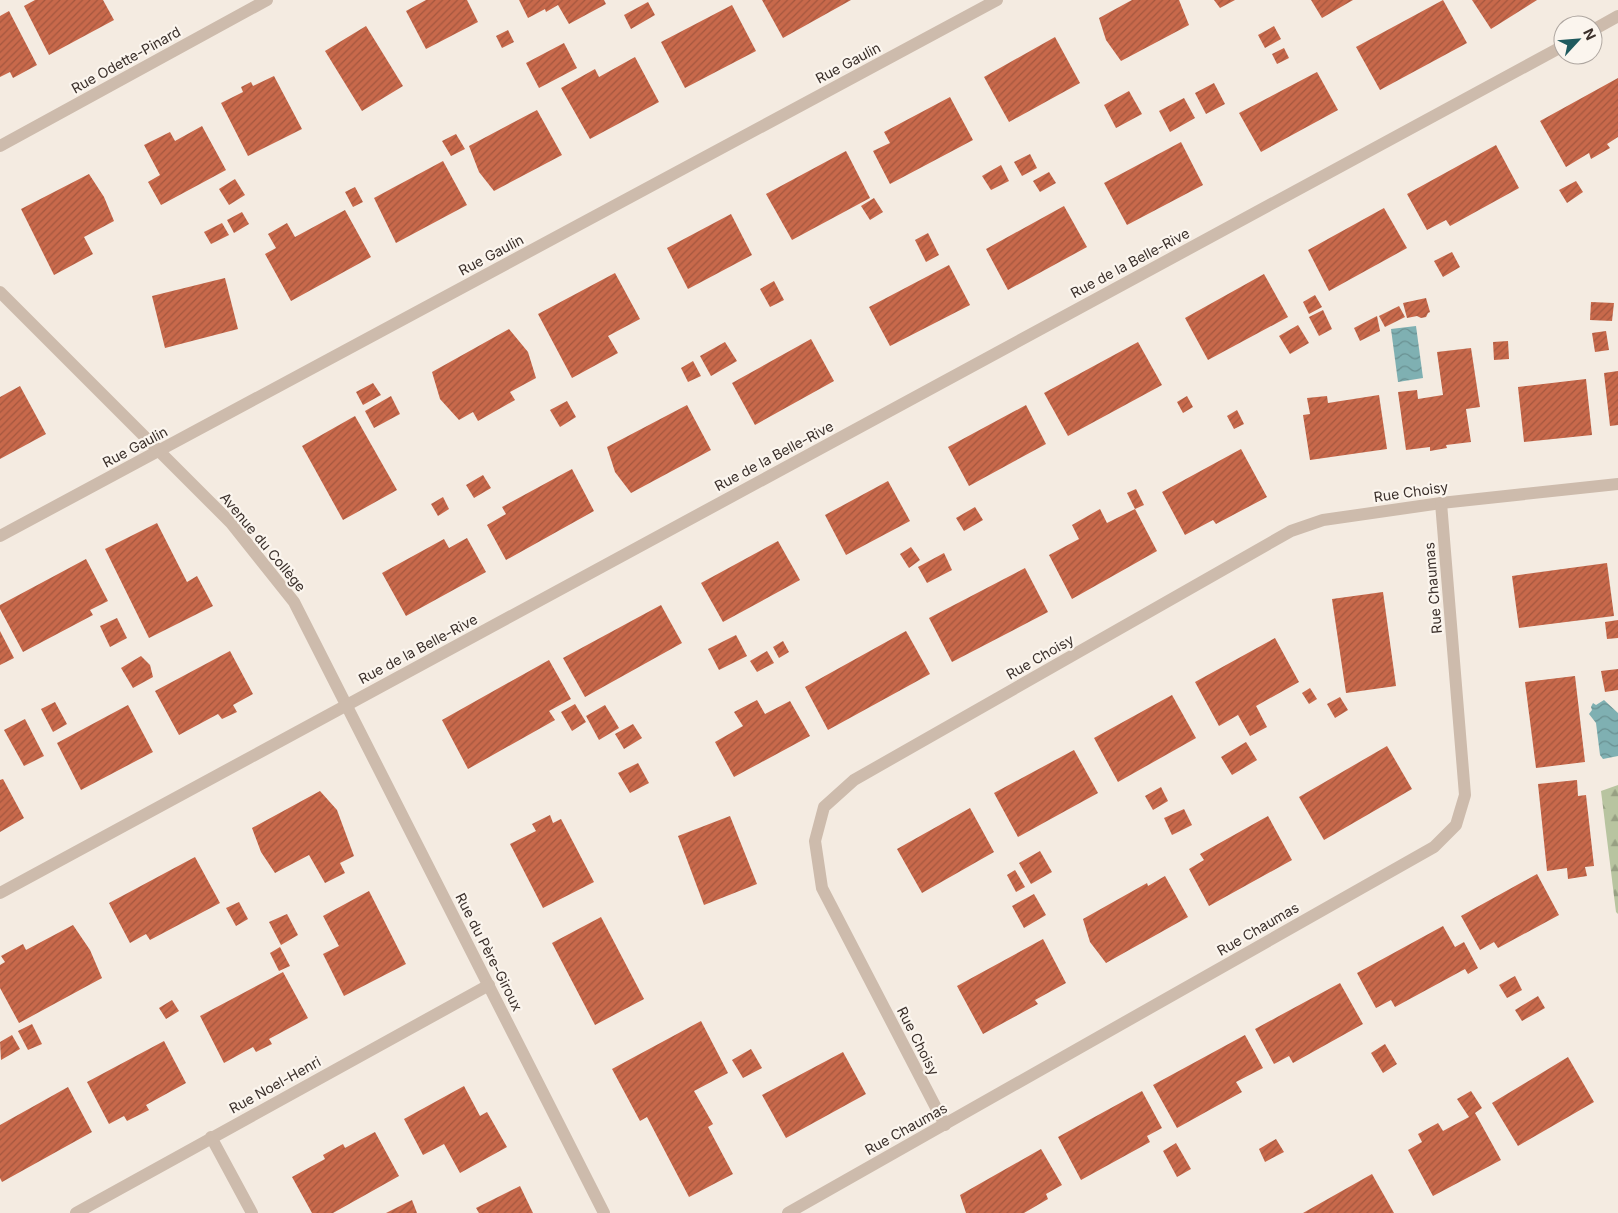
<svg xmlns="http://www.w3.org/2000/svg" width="1618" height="1213" font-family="Inter,sans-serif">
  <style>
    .forest { fill: url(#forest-firs) }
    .water { fill: url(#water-waves) }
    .building { fill: url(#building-hatch) }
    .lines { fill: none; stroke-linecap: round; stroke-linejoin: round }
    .street { stroke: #cdbbac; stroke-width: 12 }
    .labels { text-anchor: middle; stroke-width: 4.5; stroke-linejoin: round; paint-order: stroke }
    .street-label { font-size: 14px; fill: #3b302b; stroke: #fbf5ee }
  </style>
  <defs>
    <pattern id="forest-firs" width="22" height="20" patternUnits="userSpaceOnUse" patternTransform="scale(1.25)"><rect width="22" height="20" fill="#b8c4a0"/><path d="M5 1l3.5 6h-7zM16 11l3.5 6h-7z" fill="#97a083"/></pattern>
    <pattern id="water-waves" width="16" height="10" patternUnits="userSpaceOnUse" patternTransform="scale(1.25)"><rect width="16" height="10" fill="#7fb0b2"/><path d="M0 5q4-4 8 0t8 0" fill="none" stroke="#699091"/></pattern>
    <pattern id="building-hatch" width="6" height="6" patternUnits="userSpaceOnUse" patternTransform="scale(1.25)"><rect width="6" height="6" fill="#c8694b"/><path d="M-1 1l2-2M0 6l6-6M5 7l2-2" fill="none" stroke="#a4573f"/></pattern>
  </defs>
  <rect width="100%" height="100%" fill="#f4ebe1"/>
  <polygon class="forest" points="1618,785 1618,914 1616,912 1601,791"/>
  <g class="water">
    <polygon points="1416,326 1423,378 1398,382 1391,329"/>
    <polygon points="1604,700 1618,713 1618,756 1603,759 1600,755 1596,723 1589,714 1592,710 1591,707 1593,703 1596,705"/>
  </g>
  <g class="building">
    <polygon points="35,0 103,0 114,20 49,55 24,6"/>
    <polygon points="426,0 467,0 478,22 426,49 406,11"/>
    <polygon points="519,0 604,0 606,4 569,24 558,5 546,12 545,9 528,18"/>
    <polygon points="762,0 851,0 783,38"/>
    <polygon points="1132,0 1179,0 1189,25 1121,61 1106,40 1099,18"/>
    <polygon points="1214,0 1235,0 1220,8"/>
    <polygon points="1311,0 1353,0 1322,18"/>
    <polygon points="1443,0 1467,43 1380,90 1356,47"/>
    <polygon points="1472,0 1537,0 1491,29"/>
    <polygon points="648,2 655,15 631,29 624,15"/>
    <polygon points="732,5 756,51 685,88 661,42"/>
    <polygon points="9,11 37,65 13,78 10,72 0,77 0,16"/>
    <polygon points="366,26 403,86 362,111 325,51"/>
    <polygon points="1274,26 1281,39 1265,48 1258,35"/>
    <polygon points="508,30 514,42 502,48 496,36"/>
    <polygon points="1055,37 1080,83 1009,122 984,77"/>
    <polygon points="564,43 577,68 539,88 526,63"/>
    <polygon points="1284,48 1289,58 1277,64 1272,54"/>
    <polygon points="635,57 659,102 590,139 561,88 595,69 599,77"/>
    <polygon points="1317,72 1338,110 1261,152 1239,113"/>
    <polygon points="274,76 302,129 248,156 221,103 243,92 241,87 251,82 253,86"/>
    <polygon points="1618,78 1618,137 1607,144 1610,148 1591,159 1589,153 1566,167 1540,121"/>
    <polygon points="1214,83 1225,104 1206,114 1195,93"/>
    <polygon points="1129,91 1142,114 1116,128 1104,105"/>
    <polygon points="950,97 973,140 890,184 873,151 890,143 884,132"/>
    <polygon points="1184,98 1195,118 1170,132 1159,111"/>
    <polygon points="537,110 562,155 494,191 479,172 469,146"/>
    <polygon points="202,126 226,170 161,205 148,182 160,175 144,145 170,132 175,141"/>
    <polygon points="456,134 465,149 451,156 442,141"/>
    <polygon points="1181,142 1203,185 1127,225 1104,183"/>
    <polygon points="1496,145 1519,188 1450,226 1446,220 1427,230 1407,194"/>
    <polygon points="846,151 870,198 792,240 766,194"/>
    <polygon points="1030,154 1037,168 1022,176 1014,162"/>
    <polygon points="443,161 467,205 396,243 374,198"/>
    <polygon points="1001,165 1009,181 991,190 982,176"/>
    <polygon points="1049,172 1056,183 1040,192 1033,181"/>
    <polygon points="89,174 104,197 114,221 84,237 93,254 54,275 21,209"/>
    <polygon points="235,179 245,195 229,205 219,189"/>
    <polygon points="1576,181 1583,192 1567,203 1559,190"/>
    <polygon points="355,187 363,202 353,207 345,192"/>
    <polygon points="874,198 883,212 870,220 861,206"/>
    <polygon points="1064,206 1087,247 1008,290 986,249"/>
    <polygon points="1384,208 1407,248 1329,291 1308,250"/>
    <polygon points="345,210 371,257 291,301 265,254 276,248 268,234 287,223 295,237"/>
    <polygon points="242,212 249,224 234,233 227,220"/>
    <polygon points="731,214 752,255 688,289 667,248"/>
    <polygon points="222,223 229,235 211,244 204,232"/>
    <polygon points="928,233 939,255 926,262 915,240"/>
    <polygon points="1452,252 1460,267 1443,277 1434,261"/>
    <polygon points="949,265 970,305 890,346 869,307"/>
    <polygon points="615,273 640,319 608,336 618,353 572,378 538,314"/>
    <polygon points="1264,274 1288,317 1208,360 1185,318"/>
    <polygon points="225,278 238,329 165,348 152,296"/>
    <polygon points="774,281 784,300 770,307 760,289"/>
    <polygon points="1315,295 1322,307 1309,314 1303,302"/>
    <polygon points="1426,298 1430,312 1428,313 1426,317 1421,318 1417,316 1407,318 1403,303"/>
    <polygon points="1591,302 1614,303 1612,321 1590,320"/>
    <polygon points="1399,306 1405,317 1385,327 1379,316"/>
    <polygon points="1323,310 1332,329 1319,336 1309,317"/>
    <polygon points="1377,316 1380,331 1360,341 1354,328"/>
    <polygon points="1298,325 1309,343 1290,354 1279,336"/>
    <polygon points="509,329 528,352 536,378 510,392 515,400 478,421 473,412 459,420 440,399 432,372"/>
    <polygon points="1606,331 1609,350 1595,352 1592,333"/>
    <polygon points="811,339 834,381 755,425 732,383"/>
    <polygon points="1508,341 1509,359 1494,360 1493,342"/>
    <polygon points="725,342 737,361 711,376 700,356"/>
    <polygon points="1138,342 1162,385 1068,436 1044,393"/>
    <polygon points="1471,348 1480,407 1466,409 1471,442 1446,445 1447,448 1430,451 1430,447 1406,450 1398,392 1417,390 1418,399 1443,395 1437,352"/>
    <polygon points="693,361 701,376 688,382 681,368"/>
    <polygon points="1618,371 1618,425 1610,426 1604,373"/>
    <polygon points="1586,379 1592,435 1524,442 1518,387"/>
    <polygon points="373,383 381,395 363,405 356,392"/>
    <polygon points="20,386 46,434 0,459 0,397"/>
    <polygon points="1379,395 1387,449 1310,460 1303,415 1310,414 1307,398 1327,396 1328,403"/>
    <polygon points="391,396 400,414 374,428 365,411"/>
    <polygon points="1187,396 1193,407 1183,413 1177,402"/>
    <polygon points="567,401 576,417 560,427 550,410"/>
    <polygon points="687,405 711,450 631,493 615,472 607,447"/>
    <polygon points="1026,405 1046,444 969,486 948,447"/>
    <polygon points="1237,410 1244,424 1234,429 1227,416"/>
    <polygon points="355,416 397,490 343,520 302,446"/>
    <polygon points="1241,449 1267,497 1216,524 1213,520 1185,535 1162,492"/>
    <polygon points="572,469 594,511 506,560 487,525 506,514 502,507"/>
    <polygon points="483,475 491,488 474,498 466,485"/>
    <polygon points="888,481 910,521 846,555 825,515"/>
    <polygon points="1136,489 1144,505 1135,509 1127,493"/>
    <polygon points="443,497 449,509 438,516 431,504"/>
    <polygon points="975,507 983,520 964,531 956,518"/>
    <polygon points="1100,509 1107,523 1135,509 1157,551 1072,599 1049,555 1079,539 1072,525"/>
    <polygon points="157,523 187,582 197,576 213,606 149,638 105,549"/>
    <polygon points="467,538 486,572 406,616 382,573 444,539 449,548"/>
    <polygon points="778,541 800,580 723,622 701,583"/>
    <polygon points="911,547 920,560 909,568 900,554"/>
    <polygon points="944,553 952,570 927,583 918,567"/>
    <polygon points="86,559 108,601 90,610 93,615 23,652 0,609 0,605"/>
    <polygon points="1607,563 1614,616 1519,628 1512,576"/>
    <polygon points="1025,568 1048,612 952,662 929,618"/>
    <polygon points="1383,592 1396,686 1346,693 1332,599"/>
    <polygon points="661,605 682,643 585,697 563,658"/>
    <polygon points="117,618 127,638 110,647 100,626"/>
    <polygon points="1618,620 1618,638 1607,639 1605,622"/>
    <polygon points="0,631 14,658 0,665"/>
    <polygon points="906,631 930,674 828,730 805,687"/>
    <polygon points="736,635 747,656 719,670 708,649"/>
    <polygon points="1275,638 1299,682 1256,706 1267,727 1250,736 1238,715 1219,726 1195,682"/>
    <polygon points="783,641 789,652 779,658 773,647"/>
    <polygon points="230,651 253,694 233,705 237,712 222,719 218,714 179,735 155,691"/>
    <polygon points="767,651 774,663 757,672 750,661"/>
    <polygon points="141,656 150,665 153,677 133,688 121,668"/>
    <polygon points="549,660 571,699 549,711 555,720 468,769 442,720"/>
    <polygon points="1618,669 1618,690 1605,692 1601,671"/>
    <polygon points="1575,676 1585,762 1536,768 1525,682"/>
    <polygon points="1310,688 1317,699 1309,704 1302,693"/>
    <polygon points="1172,695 1196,738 1118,782 1094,738"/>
    <polygon points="1340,697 1348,710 1335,718 1327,704"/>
    <polygon points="757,700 765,714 790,701 810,736 734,777 715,742 743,726 734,712"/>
    <polygon points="55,702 67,724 53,732 41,709"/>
    <polygon points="575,704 586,722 572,731 561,712"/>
    <polygon points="128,705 153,752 81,790 57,743"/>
    <polygon points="605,705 619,728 599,740 586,716"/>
    <polygon points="25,719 44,756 24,766 4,730"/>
    <polygon points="633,724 642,738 624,749 615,734"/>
    <polygon points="1246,742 1257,760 1232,775 1221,757"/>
    <polygon points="1387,746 1412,789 1324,840 1299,797"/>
    <polygon points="1074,750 1098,793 1018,837 994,793"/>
    <polygon points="638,763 649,783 630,793 618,773"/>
    <polygon points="3,779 24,818 0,832 0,780"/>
    <polygon points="1577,780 1578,796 1586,795 1594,866 1585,867 1587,876 1568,879 1567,868 1547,871 1538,784"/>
    <polygon points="1161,787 1168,801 1153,810 1145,796"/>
    <polygon points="320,791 337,810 354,856 340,863 345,873 325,883 309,855 275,873 261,852 252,828"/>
    <polygon points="970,808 994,852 922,893 897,849"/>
    <polygon points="1184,809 1192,825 1172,835 1164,818"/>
    <polygon points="550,815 553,823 561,819 594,882 543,908 510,844 536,831 532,824"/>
    <polygon points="730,816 757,884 704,905 678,836"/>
    <polygon points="1268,816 1292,860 1209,906 1189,869 1204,860 1200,854"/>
    <polygon points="1040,851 1052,872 1031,884 1019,863"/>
    <polygon points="195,857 220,903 150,940 146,934 130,943 109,903"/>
    <polygon points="1015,870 1025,887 1016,892 1007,875"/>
    <polygon points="1537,874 1559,915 1498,948 1494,942 1480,950 1461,916"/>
    <polygon points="1165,876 1188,917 1106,963 1090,942 1083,919 1147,883 1148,886"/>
    <polygon points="369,891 406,964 344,996 323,954 339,946 323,916"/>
    <polygon points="1034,894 1046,915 1024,928 1012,906"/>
    <polygon points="239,902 248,919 236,926 226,908"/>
    <polygon points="287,914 298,935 281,945 269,922"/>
    <polygon points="601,917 644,999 595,1025 552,943"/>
    <polygon points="73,925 90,950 102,978 19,1023 0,988 0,965 5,962 1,956 23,944 26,950"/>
    <polygon points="1443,926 1455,947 1464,942 1478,968 1468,974 1465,969 1395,1007 1391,1000 1376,1008 1357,973"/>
    <polygon points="1043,939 1066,983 1035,1000 1038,1004 983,1034 957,986"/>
    <polygon points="280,947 290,966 279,971 270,953"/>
    <polygon points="283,972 308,1018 269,1039 272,1044 256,1052 253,1047 224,1063 200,1016"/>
    <polygon points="1515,976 1522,990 1507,998 1499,985"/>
    <polygon points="1340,983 1363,1024 1293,1063 1289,1056 1274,1064 1255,1029"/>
    <polygon points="1538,996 1545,1008 1522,1021 1515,1010"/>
    <polygon points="172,1000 179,1011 166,1019 159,1008"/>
    <polygon points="701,1021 728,1073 694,1091 713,1124 708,1127 733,1174 689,1197 647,1117 640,1121 612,1069"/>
    <polygon points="32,1024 42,1044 28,1050 18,1031"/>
    <polygon points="12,1035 20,1049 1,1060 0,1042"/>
    <polygon points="1245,1035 1263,1068 1236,1082 1242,1092 1177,1128 1153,1085"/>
    <polygon points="164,1041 186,1083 146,1105 149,1110 127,1121 124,1116 109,1124 87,1082"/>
    <polygon points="1385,1044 1397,1064 1383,1073 1371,1053"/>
    <polygon points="751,1049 762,1068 743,1078 732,1060"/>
    <polygon points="843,1052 866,1094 786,1138 762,1095"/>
    <polygon points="1568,1057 1594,1102 1518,1146 1492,1103"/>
    <polygon points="464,1086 480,1116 487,1112 507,1147 460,1173 444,1144 423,1155 404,1119"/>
    <polygon points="68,1087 92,1132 2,1182 0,1178 0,1125"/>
    <polygon points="1142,1091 1162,1128 1147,1136 1150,1142 1081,1180 1058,1137"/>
    <polygon points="1471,1091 1482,1108 1475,1113 1501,1160 1433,1196 1408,1150 1422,1142 1418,1134 1438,1123 1443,1131 1469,1117 1457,1099"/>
    <polygon points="375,1132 399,1176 333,1213 312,1213 292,1177 325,1159 323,1155 343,1144 345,1148"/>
    <polygon points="1276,1139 1284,1152 1265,1162 1259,1149"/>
    <polygon points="1176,1143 1191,1169 1177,1177 1163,1151"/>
    <polygon points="1041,1149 1062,1185 1046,1194 1048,1199 1024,1213 966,1213 960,1195"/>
    <polygon points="1372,1174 1394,1213 1303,1213"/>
    <polygon points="520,1186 533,1213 479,1213 476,1208"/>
    <polygon points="412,1200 417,1213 386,1213"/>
  </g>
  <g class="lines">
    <g class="street">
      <polyline points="1593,30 1618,16"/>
      <polyline points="0,146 267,0"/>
      <polyline points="0,292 231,523 294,602 604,1213"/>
      <polyline points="0,536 997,0"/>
      <polyline points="0,893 1563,46"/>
      <polyline points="945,1125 822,888 815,841 824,807 854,780 1291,531 1323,520 1441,503 1618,484"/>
      <polyline points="211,1137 252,1213"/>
      <polyline points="76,1213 489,985"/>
      <polyline points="788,1213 1434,847 1456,825 1465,795 1441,503"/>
    </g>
  </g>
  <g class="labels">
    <g class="street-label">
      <text transform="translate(126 60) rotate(-29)" y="5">Rue Odette-Pinard</text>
      <text transform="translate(848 63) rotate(-28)" y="5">Rue Gaulin</text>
      <text transform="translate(491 255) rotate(-28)" y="5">Rue Gaulin</text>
      <text transform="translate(1130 263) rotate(-28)" y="5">Rue de la Belle-Rive</text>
      <text transform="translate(135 447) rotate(-28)" y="5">Rue Gaulin</text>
      <text transform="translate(774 456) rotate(-28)" y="5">Rue de la Belle-Rive</text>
      <text transform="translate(1411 492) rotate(-8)" y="5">Rue Choisy</text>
      <text transform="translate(263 542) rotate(50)" y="5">Avenue du Collège</text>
      <text transform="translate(1433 588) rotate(-95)" y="5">Rue Chaumas</text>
      <text transform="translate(418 649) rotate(-28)" y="5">Rue de la Belle-Rive</text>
      <text transform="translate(1040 657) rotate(-30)" y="5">Rue Choisy</text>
      <text transform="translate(1258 929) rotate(-30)" y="5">Rue Chaumas</text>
      <text transform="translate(489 952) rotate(63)" y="5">Rue du Père-Giroux</text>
      <text transform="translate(918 1041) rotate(63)" y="5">Rue Choisy</text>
      <text transform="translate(275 1085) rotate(-29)" y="5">Rue Noel-Henri</text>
      <text transform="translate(906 1129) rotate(-29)" y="5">Rue Chaumas</text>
    </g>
  </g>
  <g transform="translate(1578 40) rotate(64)"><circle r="24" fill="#fbf5ee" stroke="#aea6a0"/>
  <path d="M0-4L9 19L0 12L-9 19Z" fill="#1f5a5e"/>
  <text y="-8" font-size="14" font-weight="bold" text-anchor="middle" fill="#3b302b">N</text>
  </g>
</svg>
